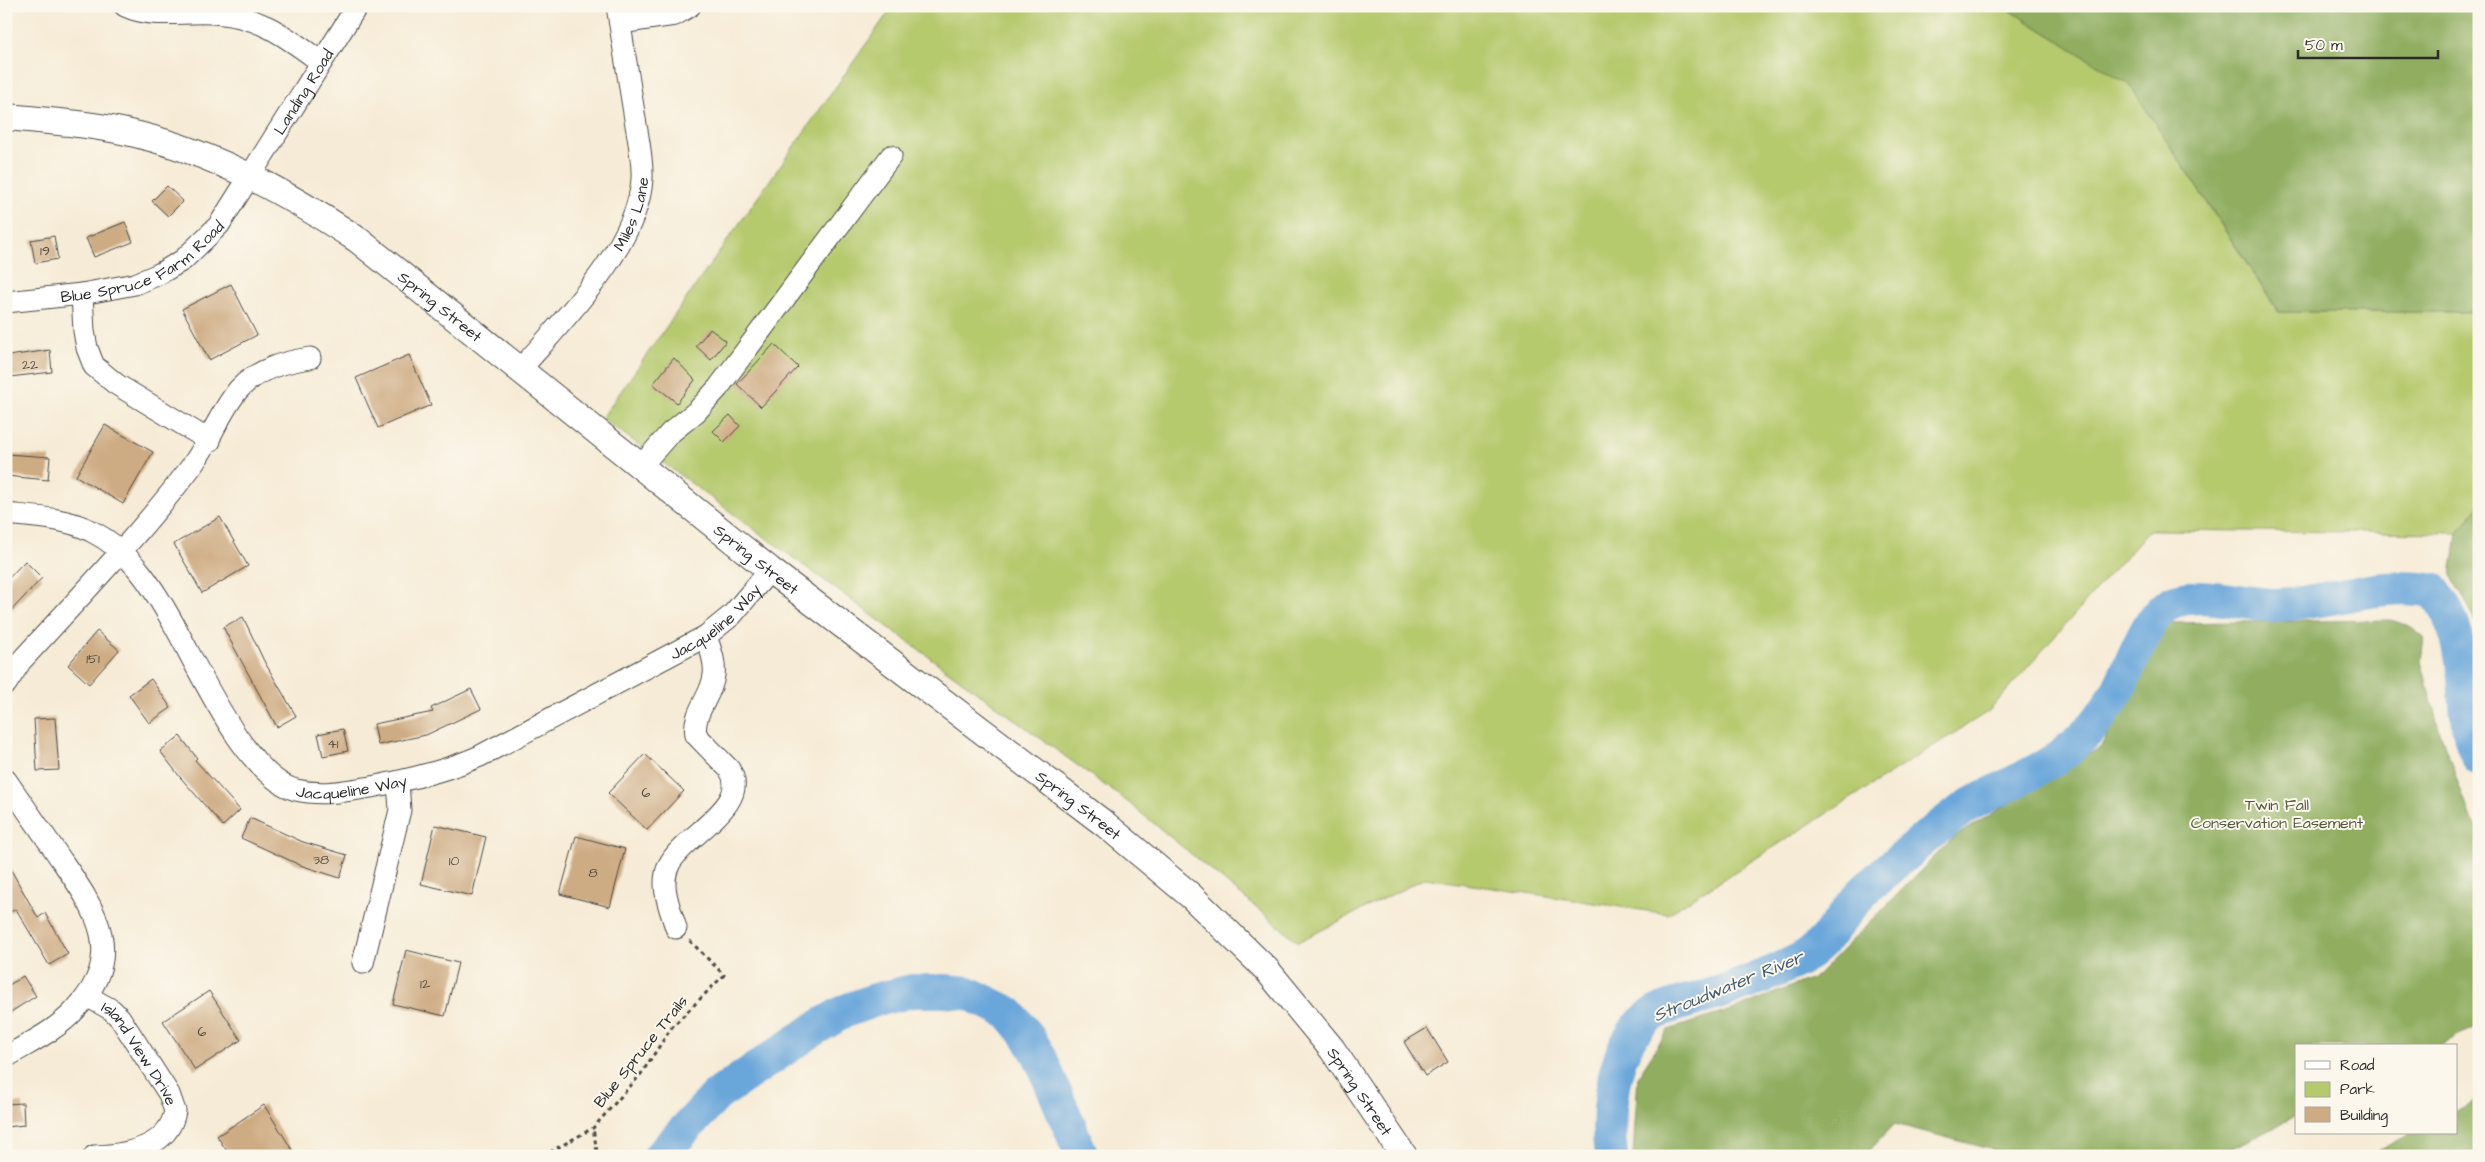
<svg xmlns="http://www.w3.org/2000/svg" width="2485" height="1162" font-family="'Architects Daughter',sans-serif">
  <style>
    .green { fill: #b5c96d; stroke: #707a4c }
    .forest { fill: #90ad60; stroke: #5e6c46 }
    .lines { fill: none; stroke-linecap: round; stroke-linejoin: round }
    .river { stroke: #69a6da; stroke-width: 34 }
    .building { fill: #ceac83 }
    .minor-casing { stroke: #494845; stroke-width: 23 }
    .major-casing { stroke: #494845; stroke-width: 28 }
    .path { stroke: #494845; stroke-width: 3; stroke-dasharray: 4 4; stroke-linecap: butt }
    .minor { stroke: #fff; stroke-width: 21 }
    .major { stroke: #fff; stroke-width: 26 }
    .labels { text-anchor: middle; stroke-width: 4; stroke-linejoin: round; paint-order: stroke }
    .number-label { font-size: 14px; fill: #544b41 }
    .street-label { font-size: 16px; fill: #2b2b2b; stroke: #fbf7ec }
    .park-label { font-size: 16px; fill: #545a3f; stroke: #fbf7ec }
    .water-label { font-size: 18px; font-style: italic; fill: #445c71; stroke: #fbf7ec }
  </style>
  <rect width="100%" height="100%" fill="#fbf7ec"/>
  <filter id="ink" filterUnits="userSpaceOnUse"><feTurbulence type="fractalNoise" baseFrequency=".02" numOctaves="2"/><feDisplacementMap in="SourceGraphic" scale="10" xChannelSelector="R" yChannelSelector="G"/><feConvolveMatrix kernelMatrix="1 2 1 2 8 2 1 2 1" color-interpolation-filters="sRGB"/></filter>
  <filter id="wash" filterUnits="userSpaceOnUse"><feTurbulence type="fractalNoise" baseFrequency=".0096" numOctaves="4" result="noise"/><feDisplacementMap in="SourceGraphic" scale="20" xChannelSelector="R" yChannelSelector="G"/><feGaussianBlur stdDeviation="1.12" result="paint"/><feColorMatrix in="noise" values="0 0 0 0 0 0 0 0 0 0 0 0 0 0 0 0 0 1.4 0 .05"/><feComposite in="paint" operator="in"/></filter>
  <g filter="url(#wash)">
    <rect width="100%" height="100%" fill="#f6ebd6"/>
    <polygon class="green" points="893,6 2003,6 2130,85 2278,312 2479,312 2479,506 2457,533 2149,530 1989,711 1668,914 1425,878 1298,942 1129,803 602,418"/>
    <g class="forest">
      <polygon points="2003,6 2479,6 2479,312 2279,312 2130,85"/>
      <polygon points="2479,506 2479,636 2472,613 2451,576 2457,533"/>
      <polygon points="2390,620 2411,626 2424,639 2421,660 2439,730 2472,821 2479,829 2479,1025 2437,1046 2296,1046 2296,1116 2216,1156 2017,1156 1895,1124 1864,1156 1633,1156 1638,1076 1668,1030 1735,1009 1817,976 1954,837 2101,747 2167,623"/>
      <polygon points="2479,1098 2479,1156 2367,1156 2411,1133 2456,1133 2456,1110"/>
    </g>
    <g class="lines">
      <g class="river">
        <polyline points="660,1156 717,1095 813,1030 845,1011 875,1000 912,991 945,991 968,993 1009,1013 1027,1035 1039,1055 1082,1156"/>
        <path d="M1611,1156c-5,-39 0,-96 26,-128 18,-22 48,-25 74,-33 30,-9 60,-21 88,-35 27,-14 44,-47 64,-68 21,-20 45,-40 67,-58 14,-11 30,-24 45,-32 32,-17 64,-30 92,-51 21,-17 37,-36 50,-59 14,-24 29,-77 54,-89 27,-14 73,2 104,2 54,-1 105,-25 159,-14 23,30 29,64 31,101 2,25 2,44 14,67"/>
      </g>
    </g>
    <g id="blocks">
      <g class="building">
        <polygon points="167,186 183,201 168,216 152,201"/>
        <polygon points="125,222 133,242 94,257 86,238"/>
        <polygon points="54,236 58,259 35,263 31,240"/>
        <polygon points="231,284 257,335 209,360 182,309"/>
        <polygon points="710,329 726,341 711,360 696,346"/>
        <polygon points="774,344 798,367 761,407 737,384"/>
        <polygon points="50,350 52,372 10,377 8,356"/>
        <polygon points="409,355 431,405 378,428 356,378"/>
        <polygon points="674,358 695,380 677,403 653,384"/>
        <polygon points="730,415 740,426 724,442 713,431"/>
        <polygon points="105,425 153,452 123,504 76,476"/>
        <polygon points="6,454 50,457 48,480 6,476"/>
        <polygon points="220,517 248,566 202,593 174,544"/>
        <polygon points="25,561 42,578 6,616 6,581"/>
        <polygon points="243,617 264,661 296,716 277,727 223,627"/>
        <polygon points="97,631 119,650 89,684 68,665"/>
        <polygon points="151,679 171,708 149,723 129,695"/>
        <polygon points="471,689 481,709 426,735 378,745 374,724 433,712 431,708"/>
        <polygon points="55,718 59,770 37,771 34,719"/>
        <polygon points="343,729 348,751 323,756 318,734"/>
        <polygon points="180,736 197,758 195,760 240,810 223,826 180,777 160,751"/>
        <polygon points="645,754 684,791 647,830 608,793"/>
        <polygon points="250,818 303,842 347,855 340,878 300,865 241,838"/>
        <polygon points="435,825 486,837 472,896 421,884"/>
        <polygon points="576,836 625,849 610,907 560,894"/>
        <polygon points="6,861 38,918 45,913 68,954 49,965 16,909 6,914"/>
        <polygon points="406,950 458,963 445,1016 393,1004"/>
        <polygon points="23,976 36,996 6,1015 6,987"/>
        <polygon points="209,991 241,1040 195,1070 163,1021"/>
        <polygon points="1427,1028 1448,1062 1425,1076 1404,1042"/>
        <polygon points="23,1103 24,1125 6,1127 6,1104"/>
        <polygon points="264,1105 296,1156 230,1156 217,1136"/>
      </g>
    </g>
  </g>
  <g filter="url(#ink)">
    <use href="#blocks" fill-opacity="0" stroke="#494845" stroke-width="1"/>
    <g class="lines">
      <g class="minor-casing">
        <g id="minor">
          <path d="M125,6c28,13 57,5 87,7 47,2 73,23 109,49"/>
          <polyline points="620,23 675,15 690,6"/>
          <polyline points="82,294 84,331 87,348 94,366 116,384 210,441"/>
          <path id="s1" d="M6,302l76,-8 53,-10 24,-10 24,-14 36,-35 138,-219"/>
          <path id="s2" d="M519,371c43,-50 119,-125 123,-192 1,-20 -4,-41 -7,-60 -6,-38 -12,-75 -18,-113"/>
          <polyline points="640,467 670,433 697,411 718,388 891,156"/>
          <path id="s3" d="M6,514c28,3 60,4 85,17 39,19 62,56 82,92 25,44 73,154 123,167 26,6 50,1 75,-3 37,-7 75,-16 109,-31l226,-120 26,-21 38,-45"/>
          <path d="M6,684l15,-23c58,-63 118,-126 170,-194 18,-24 30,-57 48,-78 19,-20 45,-27 71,-31"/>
          <path d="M6,780c18,26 36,52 54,78 35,51 68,96 15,152 -18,20 -46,33 -69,47"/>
          <path d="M676,928c-6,-20 -17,-43 -7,-63 13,-29 85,-60 60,-96l-33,-34c-4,-23 16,-38 18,-60 2,-13 -4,-27 -8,-39"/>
          <polyline points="363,963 400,810 398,782"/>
          <path id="s4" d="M87,996l25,14 8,8 49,76 6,17c-6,37 -50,44 -81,45"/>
        </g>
      </g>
      <g class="major-casing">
        <g id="major">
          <path id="s5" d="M6,117c44,4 90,7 133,18 80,20 151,60 219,105l412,330 336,255 85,71 76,74 65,79 72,107"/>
        </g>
      </g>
      <g class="path">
        <polyline points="543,1156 593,1128 641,1074 672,1027 724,975 689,940"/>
        <polyline points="591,1156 597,1152 593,1128"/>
      </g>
      <use href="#minor" class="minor"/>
      <use href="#major" class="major"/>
    </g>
  </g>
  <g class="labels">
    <g class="number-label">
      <text x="45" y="255">19</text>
      <text x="30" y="369">22</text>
      <text x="93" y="663">151</text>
      <text x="333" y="748">41</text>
      <text x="646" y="797">6</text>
      <text x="321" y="864">38</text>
      <text x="454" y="865">10</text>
      <text x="593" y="877">8</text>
      <text x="425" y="988">12</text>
      <text x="202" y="1036">6</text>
    </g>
    <g class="street-label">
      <text dy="6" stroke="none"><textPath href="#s1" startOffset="392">Landing Road</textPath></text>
      <text dy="6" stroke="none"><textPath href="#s2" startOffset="195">Miles Lane</textPath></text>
      <text dy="6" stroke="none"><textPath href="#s1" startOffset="146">Blue Spruce Farm Road</textPath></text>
      <text dy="6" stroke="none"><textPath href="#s5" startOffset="484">Spring Street</textPath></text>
      <text dy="6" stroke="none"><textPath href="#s5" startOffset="889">Spring Street</textPath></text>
      <text dy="6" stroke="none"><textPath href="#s3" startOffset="885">Jacqueline Way</textPath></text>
      <text dy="6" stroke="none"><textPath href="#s3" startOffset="480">Jacqueline Way</textPath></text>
      <text dy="6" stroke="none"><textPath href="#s5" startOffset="1294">Spring Street</textPath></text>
      <text transform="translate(640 1051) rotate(-51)" y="6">Blue Spruce Trails</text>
      <text dy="6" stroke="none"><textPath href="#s4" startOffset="80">Island View Drive</textPath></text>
      <text dy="6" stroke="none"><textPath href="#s5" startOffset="1698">Spring Street</textPath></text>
    </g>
    <g class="park-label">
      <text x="2277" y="810">Twin Fall<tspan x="2277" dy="18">Conservation Easement</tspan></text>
    </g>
    <g class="water-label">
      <text transform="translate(1728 986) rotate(-22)" y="6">Stroudwater River</text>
    </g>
  </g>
  <rect width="2485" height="1162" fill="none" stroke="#fbf7ec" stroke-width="25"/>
  <rect x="2295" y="1044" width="162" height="90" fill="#fbf7ec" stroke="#a8a59f"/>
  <rect x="2305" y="1061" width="25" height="8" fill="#ffffff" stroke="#a8a59f"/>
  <text x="2340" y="1070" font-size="15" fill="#2b2b2b">Road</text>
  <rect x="2305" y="1082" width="25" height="15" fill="#b5c96d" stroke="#a8a59f"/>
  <text x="2340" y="1094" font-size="15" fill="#2b2b2b">Park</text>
  <rect x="2305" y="1107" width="25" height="15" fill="#ceac83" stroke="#a8a59f"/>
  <text x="2340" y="1120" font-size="15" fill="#2b2b2b">Building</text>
  <path d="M2298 50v8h140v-8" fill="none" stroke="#2b2b2b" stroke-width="2.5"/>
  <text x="2305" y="50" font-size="15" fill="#2b2b2b" stroke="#fbf7ec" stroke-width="4" paint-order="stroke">50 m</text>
</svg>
